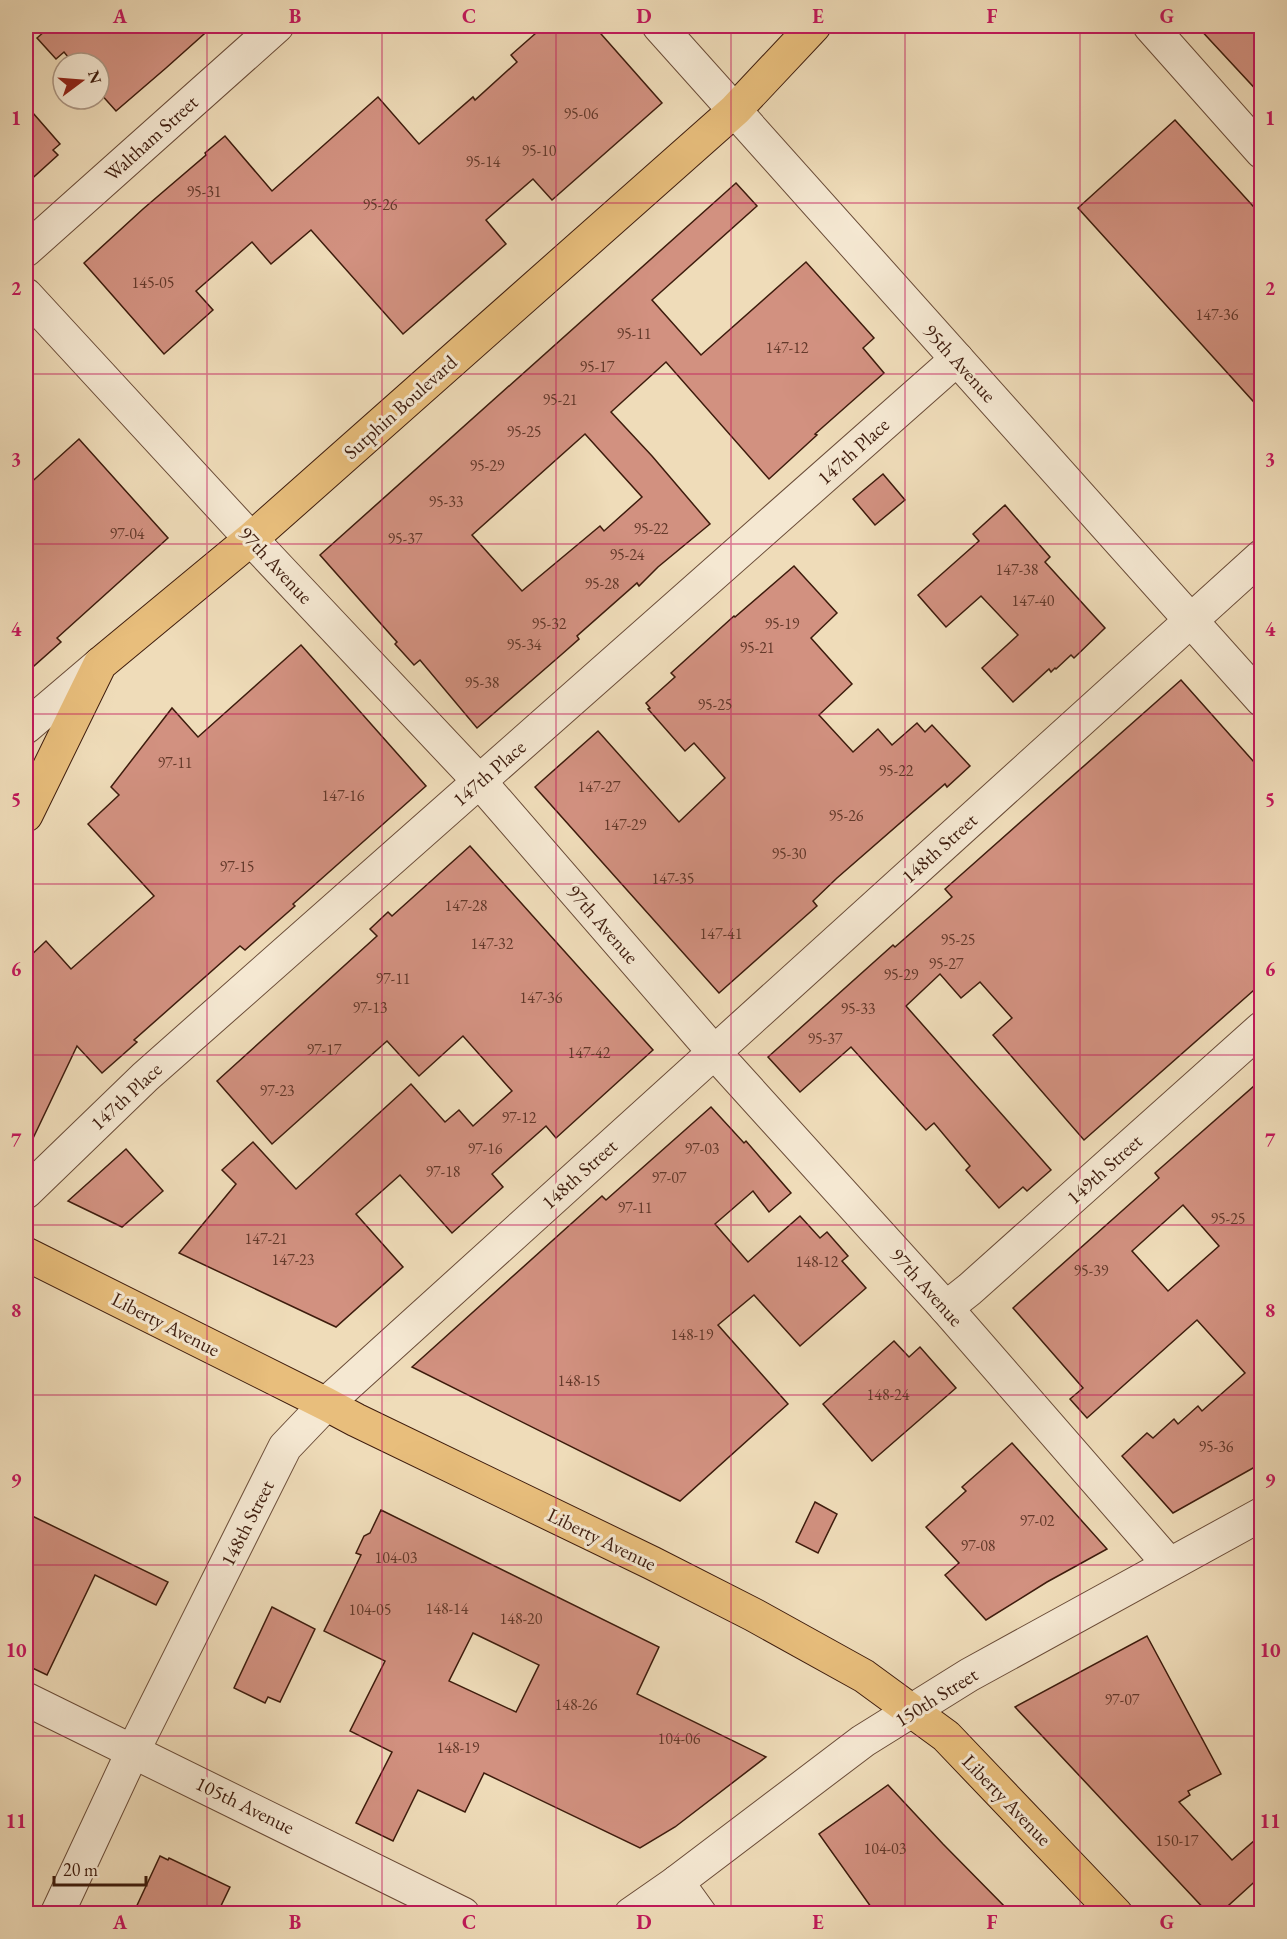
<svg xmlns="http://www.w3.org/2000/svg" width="1287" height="1939" font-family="'EB Garamond',serif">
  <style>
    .building { fill: #d29180; stroke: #3e1c0d; stroke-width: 1.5; fill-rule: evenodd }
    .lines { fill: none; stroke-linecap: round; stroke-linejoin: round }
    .minor-casing { stroke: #6a4c38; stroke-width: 35 }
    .major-casing { stroke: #3e1c0d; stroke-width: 35 }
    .minor { stroke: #f5e8d2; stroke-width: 33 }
    .major { stroke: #e8be7c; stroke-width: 33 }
    .grid { fill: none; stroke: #c2185b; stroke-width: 1.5; stroke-opacity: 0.55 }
    .labels { text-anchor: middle; stroke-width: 6; stroke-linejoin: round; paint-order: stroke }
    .number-label { font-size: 16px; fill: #63392a }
    .street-label { font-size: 20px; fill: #3e1c0d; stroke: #f5e8d2 }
    .neatline { fill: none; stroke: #c2185b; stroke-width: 2 }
    .grid-label { font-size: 20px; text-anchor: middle; font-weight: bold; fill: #c2185b }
  </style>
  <rect width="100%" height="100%" fill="#efdcb9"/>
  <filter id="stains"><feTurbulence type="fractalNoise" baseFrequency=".00333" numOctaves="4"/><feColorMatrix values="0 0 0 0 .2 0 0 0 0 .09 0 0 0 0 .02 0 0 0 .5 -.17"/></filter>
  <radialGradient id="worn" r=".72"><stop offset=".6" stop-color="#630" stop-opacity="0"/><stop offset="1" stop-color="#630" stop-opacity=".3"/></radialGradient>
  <g class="building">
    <polygon points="40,26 213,26 166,68 116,111 99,92 99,63 73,63 64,52 56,59 37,38 45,31"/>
    <polygon points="544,26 594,26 662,103 552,200 533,179 486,220 506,244 403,334 311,230 271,264 252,242 196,291 213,310 164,354 84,263 143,209 206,155 205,153 225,136 272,191 378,97 419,144 473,97 475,100 517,62 511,55"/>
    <polygon points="1197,26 1262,26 1262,96"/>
    <polygon points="26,105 60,144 53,150 58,155 26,184"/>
    <polygon points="1175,120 1262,216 1262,411 1078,208"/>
    <path d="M736,183l21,23 -105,94 49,55 105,-93 68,76 -11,10 21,25 -69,61 2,1 -48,44 -103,-117 -55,50 41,44 58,68 -52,43 -19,19 -2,-3 -60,53 2,3 -18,16 -84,73 -57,-68 -6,5 -19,-21 2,-2 -77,-87zM585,434l57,63 -38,34 -4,-5 -78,65 -50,-56z"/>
    <polygon points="79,439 168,538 57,638 61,642 26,673 26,487"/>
    <polygon points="883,474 905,500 875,525 853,499"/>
    <polygon points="1005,505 1050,557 1045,562 1105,628 1074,658 1071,655 1056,669 1055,668 1051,672 1049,669 1013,702 982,668 1018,635 981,596 946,627 918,595 979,541 973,534"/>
    <polygon points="794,566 837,613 811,638 852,684 819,715 853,752 878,729 892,745 917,723 925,732 932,725 970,766 947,787 945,784 837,878 813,901 817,906 719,993 535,787 598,731 679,822 725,778 694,743 685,751 648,709 650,708 646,703 675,677 671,673 734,616 735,617"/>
    <polygon points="301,645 426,786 293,904 295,906 245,950 240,946 134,1040 137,1042 102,1073 77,1046 26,1153 26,960 46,941 71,969 154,896 88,824 119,795 111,787 172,708 198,737"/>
    <polygon points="1181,680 1262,771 1262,983 1084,1140 993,1035 1012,1018 980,982 961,998 940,974 906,1006 1051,1170 1027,1191 1023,1187 999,1208 966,1170 970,1166 934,1123 926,1130 851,1047 800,1092 768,1057 893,945 895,947 952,897 945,889"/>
    <polygon points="470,846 653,1050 556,1138 546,1126 492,1174 503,1187 452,1233 400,1175 356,1214 403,1267 336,1327 179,1253 236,1184 222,1170 253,1142 296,1189 411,1084 445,1122 459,1110 473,1126 512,1091 463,1036 419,1076 387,1041 272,1144 217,1081 377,936 370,929 388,912 392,916"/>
    <path d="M1262,1079v384l-89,50 -51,-57 25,-23 6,5 21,-19 4,5 20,-18 4,5 43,-38 -48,-53 -110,98 -17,-19 13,-11 -70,-80 146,-130 -4,-5zM1183,1205l36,41 -51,45 -36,-40z"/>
    <polygon points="711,1107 744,1143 746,1141 791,1193 769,1212 753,1191 715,1224 748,1262 800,1216 820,1238 827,1232 848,1256 842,1261 866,1288 800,1346 754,1295 718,1325 788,1404 680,1501 412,1367 602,1196 606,1200"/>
    <polygon points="126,1149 163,1191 122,1227 68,1201"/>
    <polygon points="894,1341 909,1357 920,1347 956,1388 872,1461 823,1404"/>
    <polygon points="1012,1443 1107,1549 1047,1582 986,1620 945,1575 959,1563 926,1527 966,1491 962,1487"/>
    <polygon points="815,1502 837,1514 818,1553 796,1542"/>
    <path d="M381,1510l278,137 -22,47 129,63 -91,70 -35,21 -156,-75 -19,39 -47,-22 -25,51 -37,-18 36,-71 -42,-21 35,-70 -61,-30 37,-76 -5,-2 8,-17 6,-3zM473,1633l66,32 -23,47 -67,-31z"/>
    <polygon points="26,1513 168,1582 156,1605 95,1575 47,1675 26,1665"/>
    <polygon points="272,1607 315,1629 280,1702 268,1697 265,1703 234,1688"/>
    <polygon points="1147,1636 1221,1774 1188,1791 1190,1795 1179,1802 1232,1860 1262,1834 1262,1875 1219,1914 1209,1914 1015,1707"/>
    <polygon points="888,1785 943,1844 1012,1914 876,1914 819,1834"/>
    <polygon points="160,1856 168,1860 169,1858 230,1887 217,1914 133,1914"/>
  </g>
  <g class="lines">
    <g class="minor-casing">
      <g id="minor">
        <polyline points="659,26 1262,700"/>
        <polyline points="1150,26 1262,152"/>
        <polyline points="26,250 277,26"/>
        <polyline points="26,295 251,539 480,782 714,1052 946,1308 1169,1564"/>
        <polyline points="26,727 100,664"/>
        <polyline points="26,1192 145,1077 957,359"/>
        <polyline points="946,1308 970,1289 1262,1028"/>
        <polyline points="26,1699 463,1914"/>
        <polyline points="677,1882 700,1914"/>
        <polyline points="57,1914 133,1751 285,1447 326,1404 1262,556"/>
        <polyline points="631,1914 677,1882 863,1741 969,1675 1262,1514"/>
      </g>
    </g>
    <g class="major-casing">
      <g id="major">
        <polyline points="26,815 100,664 251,539 735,110 814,26"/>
        <polyline points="26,1254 326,1404 356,1420 652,1563 754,1615 864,1676 946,1736 1116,1914"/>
      </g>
    </g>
    <use href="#minor" class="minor"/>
    <use href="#major" class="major"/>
  </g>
  <path class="grid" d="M207,26v1888M382,26v1888M556,26v1888M731,26v1888M905,26v1888M1080,26v1888M26,203h1236M26,374h1236M26,544h1236M26,714h1236M26,884h1236M26,1055h1236M26,1225h1236M26,1395h1236M26,1565h1236M26,1736h1236"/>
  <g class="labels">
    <g class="number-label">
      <text x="581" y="119">95-06</text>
      <text x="539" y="156">95-10</text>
      <text x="483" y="167">95-14</text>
      <text x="204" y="197">95-31</text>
      <text x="380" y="210">95-26</text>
      <text x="153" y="288">145-05</text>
      <text x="1217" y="320">147-36</text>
      <text x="634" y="339">95-11</text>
      <text x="787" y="353">147-12</text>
      <text x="597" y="372">95-17</text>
      <text x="560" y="405">95-21</text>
      <text x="524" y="437">95-25</text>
      <text x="487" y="471">95-29</text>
      <text x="446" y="507">95-33</text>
      <text x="651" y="534">95-22</text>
      <text x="127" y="539">97-04</text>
      <text x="405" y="544">95-37</text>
      <text x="627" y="560">95-24</text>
      <text x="1017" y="575">147-38</text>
      <text x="602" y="589">95-28</text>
      <text x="1033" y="606">147-40</text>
      <text x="549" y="629">95-32</text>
      <text x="782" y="629">95-19</text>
      <text x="524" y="650">95-34</text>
      <text x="757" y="653">95-21</text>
      <text x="482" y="688">95-38</text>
      <text x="715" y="710">95-25</text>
      <text x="175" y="768">97-11</text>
      <text x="896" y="776">95-22</text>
      <text x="599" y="792">147-27</text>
      <text x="343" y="801">147-16</text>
      <text x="846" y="821">95-26</text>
      <text x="625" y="830">147-29</text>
      <text x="789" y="859">95-30</text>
      <text x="237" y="872">97-15</text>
      <text x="673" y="884">147-35</text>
      <text x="466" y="911">147-28</text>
      <text x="721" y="939">147-41</text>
      <text x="958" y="945">95-25</text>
      <text x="492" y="949">147-32</text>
      <text x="946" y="969">95-27</text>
      <text x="901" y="980">95-29</text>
      <text x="393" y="984">97-11</text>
      <text x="541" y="1003">147-36</text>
      <text x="370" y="1013">97-13</text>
      <text x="858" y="1014">95-33</text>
      <text x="825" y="1044">95-37</text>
      <text x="324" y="1055">97-17</text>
      <text x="589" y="1058">147-42</text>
      <text x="277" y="1096">97-23</text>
      <text x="519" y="1123">97-12</text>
      <text x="485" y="1154">97-16</text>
      <text x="702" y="1154">97-03</text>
      <text x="443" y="1177">97-18</text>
      <text x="669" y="1183">97-07</text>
      <text x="635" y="1213">97-11</text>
      <text x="1228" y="1224">95-25</text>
      <text x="266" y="1244">147-21</text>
      <text x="293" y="1265">147-23</text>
      <text x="817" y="1267">148-12</text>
      <text x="1091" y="1276">95-39</text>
      <text x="692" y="1340">148-19</text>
      <text x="579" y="1386">148-15</text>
      <text x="888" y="1400">148-24</text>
      <text x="1216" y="1452">95-36</text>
      <text x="1037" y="1526">97-02</text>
      <text x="978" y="1551">97-08</text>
      <text x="396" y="1563">104-03</text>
      <text x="447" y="1614">148-14</text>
      <text x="370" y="1615">104-05</text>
      <text x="521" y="1624">148-20</text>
      <text x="1122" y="1705">97-07</text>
      <text x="576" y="1710">148-26</text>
      <text x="679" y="1744">104-06</text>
      <text x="458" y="1753">148-19</text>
      <text x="1177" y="1846">150-17</text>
      <text x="885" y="1854">104-03</text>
    </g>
    <g class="street-label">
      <text transform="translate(151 138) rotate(-42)" y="7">Waltham Street</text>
      <text transform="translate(960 363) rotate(48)" y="7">95th Avenue</text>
      <text transform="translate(400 407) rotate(-42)" y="7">Sutphin Boulevard</text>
      <text transform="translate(853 451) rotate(-42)" y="7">147th Place</text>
      <text transform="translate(276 565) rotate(47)" y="7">97th Avenue</text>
      <text transform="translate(489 773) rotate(-41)" y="7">147th Place</text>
      <text transform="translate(939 848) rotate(-42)" y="7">148th Street</text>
      <text transform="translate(603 924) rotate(49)" y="7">97th Avenue</text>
      <text transform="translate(126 1096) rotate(-43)" y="7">147th Place</text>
      <text transform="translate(1104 1169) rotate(-42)" y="7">149th Street</text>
      <text transform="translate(579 1174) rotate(-42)" y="7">148th Street</text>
      <text transform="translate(927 1287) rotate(48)" y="7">97th Avenue</text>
      <text transform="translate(166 1324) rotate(27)" y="7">Liberty Avenue</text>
      <text transform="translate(247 1523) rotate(-63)" y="7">148th Street</text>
      <text transform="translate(602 1539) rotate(26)" y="7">Liberty Avenue</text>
      <text transform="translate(936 1697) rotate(-32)" y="7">150th Street</text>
      <text transform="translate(1007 1800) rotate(46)" y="7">Liberty Avenue</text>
      <text transform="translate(245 1805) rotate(26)" y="7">105th Avenue</text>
    </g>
  </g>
  <rect width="1287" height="1939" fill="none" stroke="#efdcb9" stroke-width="66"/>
  <g transform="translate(81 81) rotate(74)"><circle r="28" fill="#f5e8d2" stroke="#ac9683" stroke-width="1.5"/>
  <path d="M0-4.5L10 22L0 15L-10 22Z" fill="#8f2418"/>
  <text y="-9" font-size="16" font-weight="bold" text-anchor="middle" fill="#3e1c0d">N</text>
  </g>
  <path d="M54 1876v9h92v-9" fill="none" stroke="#3e1c0d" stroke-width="3"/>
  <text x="63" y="1876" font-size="18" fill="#3e1c0d" stroke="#f5e8d2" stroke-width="4.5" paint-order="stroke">20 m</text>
  <rect x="33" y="33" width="1221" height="1873" class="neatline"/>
  <g class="grid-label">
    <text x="120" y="23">A</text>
    <text x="295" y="23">B</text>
    <text x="469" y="23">C</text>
    <text x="644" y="23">D</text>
    <text x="818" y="23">E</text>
    <text x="992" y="23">F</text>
    <text x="1167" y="23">G</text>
    <text x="16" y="125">1</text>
    <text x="1270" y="125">1</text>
    <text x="16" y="295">2</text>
    <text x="1270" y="295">2</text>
    <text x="16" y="466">3</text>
    <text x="1270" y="466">3</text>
    <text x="16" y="636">4</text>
    <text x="1270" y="636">4</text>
    <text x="16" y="806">5</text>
    <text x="1270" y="806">5</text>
    <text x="16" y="976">6</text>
    <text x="1270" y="976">6</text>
    <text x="16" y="1147">7</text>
    <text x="1270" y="1147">7</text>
    <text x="16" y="1317">8</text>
    <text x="1270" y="1317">8</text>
    <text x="16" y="1487">9</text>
    <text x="1270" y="1487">9</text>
    <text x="16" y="1657">10</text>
    <text x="1270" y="1657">10</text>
    <text x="16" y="1828">11</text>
    <text x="1270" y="1828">11</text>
    <text x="120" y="1929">A</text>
    <text x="295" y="1929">B</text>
    <text x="469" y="1929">C</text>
    <text x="644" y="1929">D</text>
    <text x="818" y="1929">E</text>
    <text x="992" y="1929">F</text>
    <text x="1167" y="1929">G</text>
  </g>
  <rect width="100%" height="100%" filter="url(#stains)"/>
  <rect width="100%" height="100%" fill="url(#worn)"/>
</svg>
